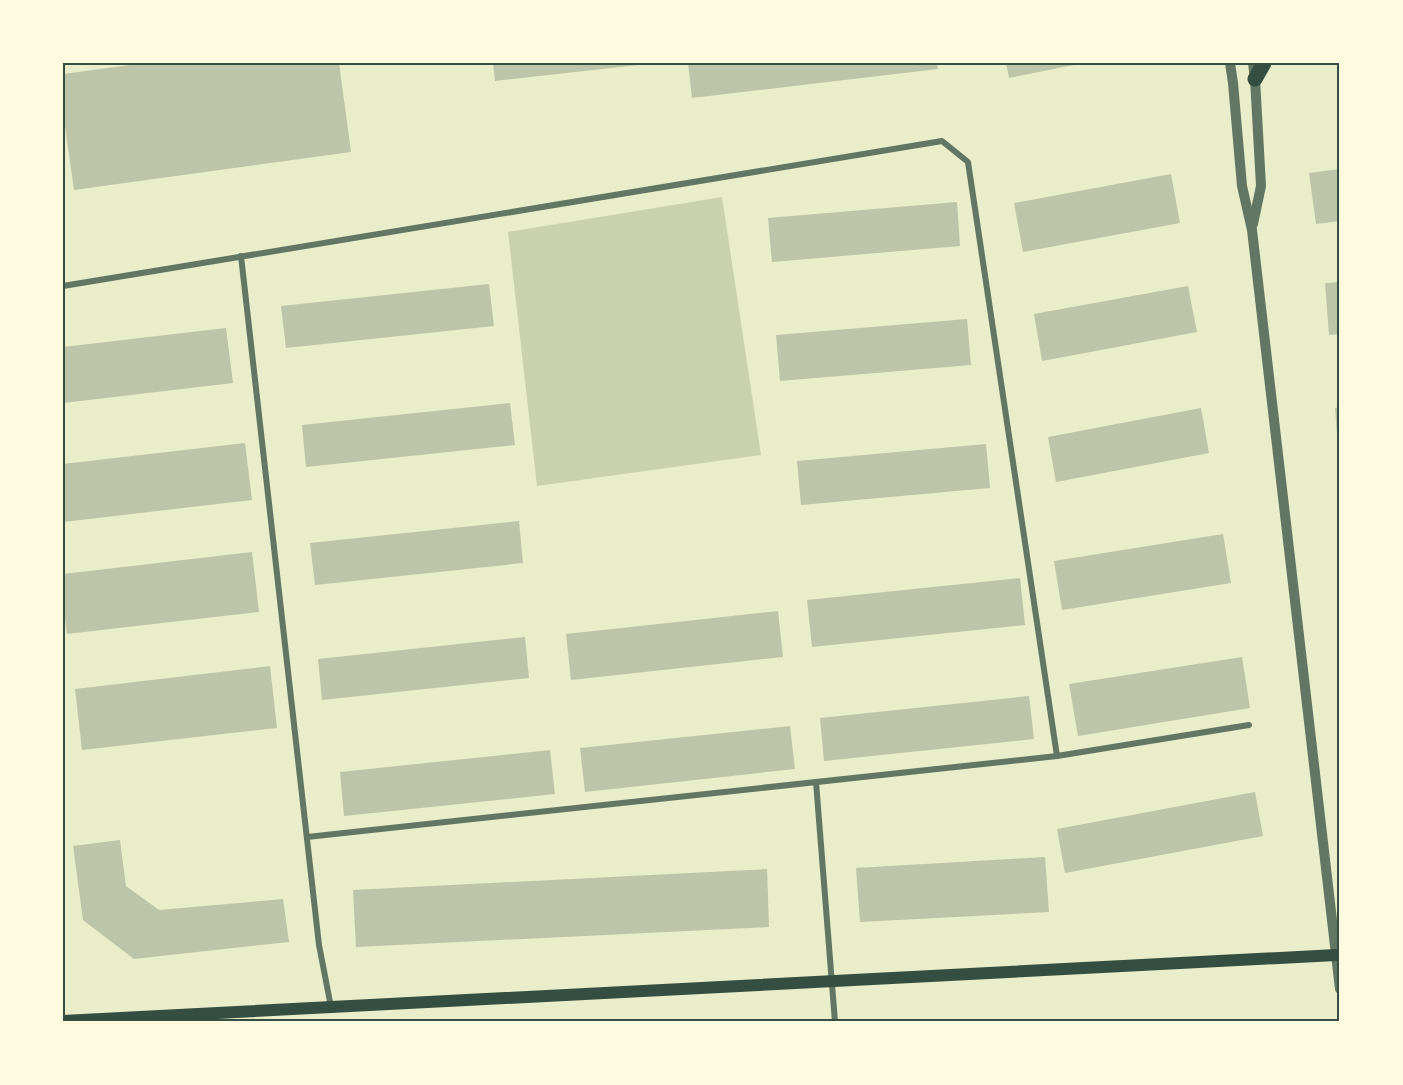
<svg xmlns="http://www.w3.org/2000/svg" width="1403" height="1085" font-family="'Playfair Display',serif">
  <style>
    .green { fill: #cad2ad }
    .building { fill: #bcc5a7 }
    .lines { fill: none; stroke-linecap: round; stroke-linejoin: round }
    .minor { stroke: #617663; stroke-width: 6 }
    .tertiary { stroke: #617663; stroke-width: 10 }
    .secondary { stroke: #344e41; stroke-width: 12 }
    .primary { stroke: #344e41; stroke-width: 15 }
    .neatline { fill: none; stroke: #344e41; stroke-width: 2 }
  </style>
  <rect width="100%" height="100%" fill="#e9edc9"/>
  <polygon class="green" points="722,197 761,455 537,486 508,232"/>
  <g class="building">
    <polygon points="145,63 339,63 351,152 74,190 63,112 63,74"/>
    <polygon points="493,63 638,63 638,65 495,81"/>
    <polygon points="688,63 937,63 938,69 692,98"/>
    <polygon points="1006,63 1079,63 1079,64 1009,78"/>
    <polygon points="1340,169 1340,221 1316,224 1309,173"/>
    <polygon points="1171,174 1180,223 1023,252 1014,203"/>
    <polygon points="957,202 960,246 772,262 768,218"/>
    <polygon points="1340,282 1340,334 1329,335 1325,283"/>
    <polygon points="489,284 494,326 286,348 281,306"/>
    <polygon points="1188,286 1197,332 1042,361 1034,314"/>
    <polygon points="967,319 971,365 780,381 776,335"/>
    <polygon points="226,328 233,383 63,403 63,347"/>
    <polygon points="510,403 515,445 306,467 302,425"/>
    <polygon points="1340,407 1340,446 1338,446 1335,408"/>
    <polygon points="1201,408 1209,453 1056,482 1048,437"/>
    <polygon points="245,443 252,500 63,522 63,464"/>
    <polygon points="986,444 990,488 801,505 797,461"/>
    <polygon points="519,521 523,563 315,585 310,543"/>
    <polygon points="1223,534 1231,583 1062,610 1054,561"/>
    <polygon points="252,552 259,612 67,634 63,602 63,574"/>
    <polygon points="1020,578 1025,625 812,647 807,600"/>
    <polygon points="778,611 783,657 571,680 566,634"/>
    <polygon points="525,637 529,678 322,700 318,659"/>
    <polygon points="1242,657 1250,708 1078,736 1069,684"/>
    <polygon points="270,666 277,728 82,750 75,689"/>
    <polygon points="1029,696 1034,739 824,761 820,718"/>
    <polygon points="790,726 795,769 585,792 580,748"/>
    <polygon points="550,750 555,794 344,816 340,772"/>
    <polygon points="1255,792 1263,836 1065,873 1057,829"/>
    <polygon points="120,840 126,886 159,910 283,899 289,942 134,959 83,920 73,846"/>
    <polygon points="1045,857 1049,912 860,922 856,868"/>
    <polygon points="767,869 769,927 356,947 353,890"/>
  </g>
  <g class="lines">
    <g class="minor">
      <polyline points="241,256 319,945 331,1007"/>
      <polyline points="63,286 942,141 968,162 1057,756"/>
      <polyline points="816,782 835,1022"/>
      <polyline points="307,837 1057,756 1249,725"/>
    </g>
    <g class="tertiary">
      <polyline points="1230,63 1233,83 1242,186 1252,230 1340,989"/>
      <polyline points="1253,63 1255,79 1261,186 1253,224"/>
    </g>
    <polyline class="secondary" points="63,1021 1336,955"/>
    <polyline class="primary" points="1255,79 1264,63"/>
  </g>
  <rect width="1403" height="1085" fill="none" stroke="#fefae0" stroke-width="129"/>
  <rect x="64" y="64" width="1274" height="956" class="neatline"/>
</svg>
